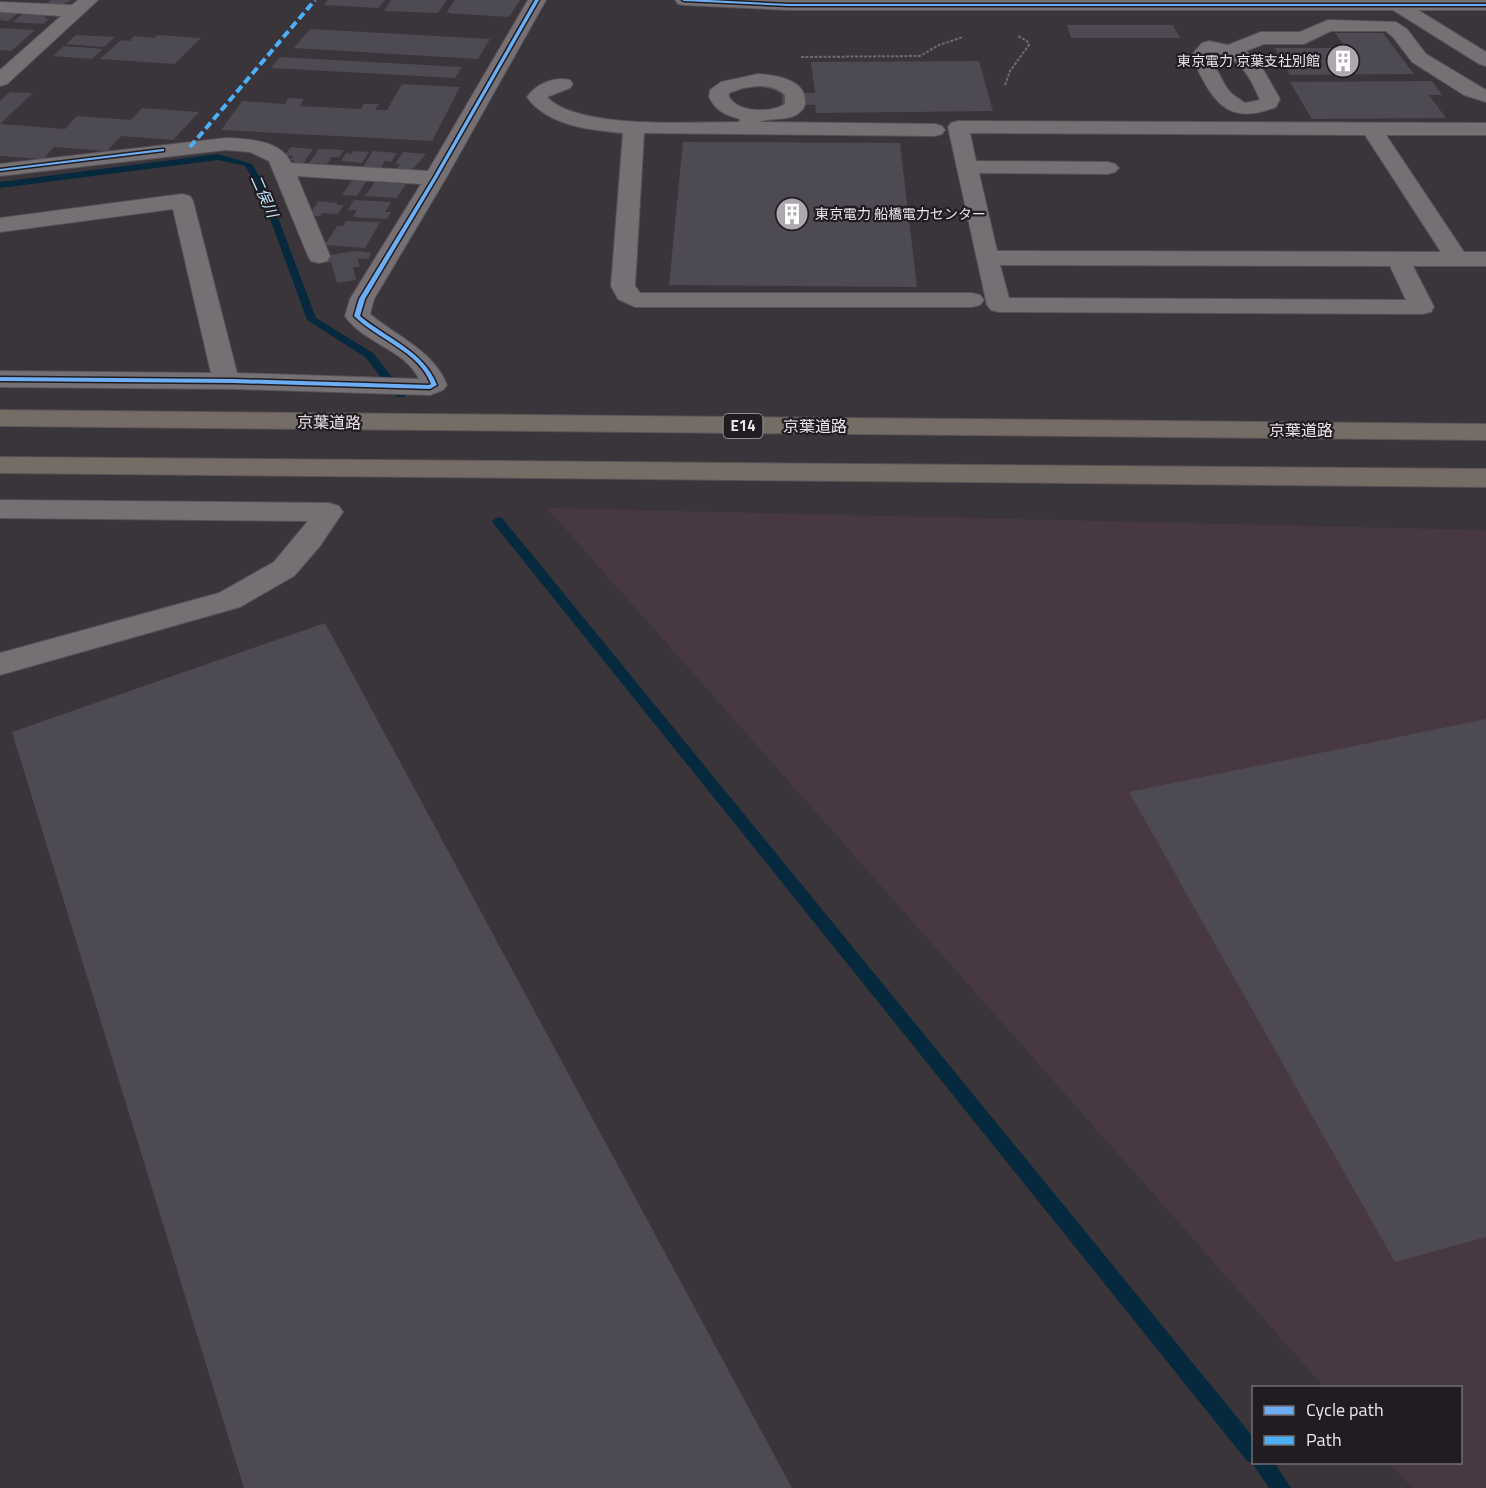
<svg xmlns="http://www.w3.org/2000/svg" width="1486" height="1488" font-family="'Titillium Web','Noto Sans JP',sans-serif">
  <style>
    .industrial { fill: #473842 }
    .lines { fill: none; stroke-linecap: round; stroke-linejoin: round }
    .stream { fill: #06293d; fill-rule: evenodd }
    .building { fill: #4e4a53 }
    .minor-casing { stroke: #565256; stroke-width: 2 }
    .highway-casing { stroke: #565256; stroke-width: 2 }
    .path { stroke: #6f6b6f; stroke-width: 2; stroke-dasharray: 3 1.5; stroke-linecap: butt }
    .minor { fill: #747074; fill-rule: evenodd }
    .highway { fill: #766c66; fill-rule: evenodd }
    .quiet { stroke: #4cb0f7; stroke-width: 4; stroke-dasharray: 8 4; stroke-linecap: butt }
    .cycleway-casing { stroke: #201c21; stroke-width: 3 }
    .cycleway { fill: #6dadf4; fill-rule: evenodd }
    .labels { text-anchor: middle; stroke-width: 4.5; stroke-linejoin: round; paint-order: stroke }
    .far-poi-label { font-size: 14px; fill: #ece5ec; stroke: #201c21; text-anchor: end }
    .far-water-label { font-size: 15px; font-style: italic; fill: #c1e6ff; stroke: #201c21 }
    .shield { fill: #201c21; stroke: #afa9af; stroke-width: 1.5 }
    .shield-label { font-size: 15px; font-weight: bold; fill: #ece5ec }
    .street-label { font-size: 16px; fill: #ece5ec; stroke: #201c21 }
  </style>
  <rect width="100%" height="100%" fill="#3a353a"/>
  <polygon class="industrial" points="547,508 1486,530 1486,1488 1412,1488 1390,1463 1460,1462 1460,1388 1324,1387"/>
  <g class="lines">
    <g class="stream">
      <polygon points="218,154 252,164 268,191 316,318 373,353 405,393 405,397 397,397 365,357 307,320 260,191 245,166 218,160 0,188 0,182"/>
      <polygon points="498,517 502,518 1254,1438 1254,1462 1274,1462 1291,1488 1269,1488 1252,1463 1247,1461 494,524 492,521"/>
    </g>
  </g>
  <g class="building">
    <polygon points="51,0 72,0 59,6 45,5"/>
    <polygon points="328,0 385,0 378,8 324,5"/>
    <polygon points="391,0 447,0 438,13 384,11"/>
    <polygon points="455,0 520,0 509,17 446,13"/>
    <polygon points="0,11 18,13 8,21 0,20"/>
    <polygon points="24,13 48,15 44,18 49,19 43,24 13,22"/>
    <polygon points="1067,25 1173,25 1180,38 1071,38"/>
    <polygon points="0,28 35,30 11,51 0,50"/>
    <polygon points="310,29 490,39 478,59 294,48"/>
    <polygon points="1335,33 1383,33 1414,74 1290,75 1275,48 1346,48"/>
    <polygon points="76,35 115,37 104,47 66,44"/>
    <polygon points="157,35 201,38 175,64 100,59 121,40 130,41 134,36 154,38"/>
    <polygon points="64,46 103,49 92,59 53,56"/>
    <polygon points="280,57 462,67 455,78 271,68"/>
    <polygon points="979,61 993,111 816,113 815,105 782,104 782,93 815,93 811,62"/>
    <polygon points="1432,81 1442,95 1429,95 1446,118 1312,119 1290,82"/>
    <polygon points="402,84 460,87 432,141 221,130 242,101 285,104 288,98 304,99 300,106 361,109 364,104 379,104 375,110 387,110"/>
    <polygon points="10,92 33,93 0,124 0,101"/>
    <polygon points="142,108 199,112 173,140 121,136 107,151 54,147 43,159 0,156 0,124 65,129 77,116 131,120"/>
    <polygon points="683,142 900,143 917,287 669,285"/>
    <polygon points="291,147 313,149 303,164 291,163 294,160 290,160 293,156 285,155"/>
    <polygon points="319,149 344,150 339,157 332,157 327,164 309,163"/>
    <polygon points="354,151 369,152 362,163 341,161 346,153 351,154"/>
    <polygon points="373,151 397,153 391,162 385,161 381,168 363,167"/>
    <polygon points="403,152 426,154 412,170 396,169 400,164 395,164"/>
    <polygon points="353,179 367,180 357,196 342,195"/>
    <polygon points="375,182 406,184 397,198 365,196"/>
    <polygon points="354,200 391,202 385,212 391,212 387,219 353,217 357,210 348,210"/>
    <polygon points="318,201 338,203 336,205 344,205 338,214 322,213 320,216 309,216"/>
    <polygon points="346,221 380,222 365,248 325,245 337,226 343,226"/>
    <polygon points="355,251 371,253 368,259 357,258 360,267 353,267 356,280 337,283 331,262 326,263 325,256"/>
    <polygon points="325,623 792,1488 244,1488 12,732"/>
    <polygon points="1486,719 1486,1237 1395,1262 1129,792"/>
  </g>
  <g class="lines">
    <g class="minor-casing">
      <g id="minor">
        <polygon points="78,0 98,0 7,84 0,86 0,70 61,16 0,12 0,2 72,5"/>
        <path d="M528,0h18l-100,178 -72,121 -4,15c27,23 63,36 77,71l-4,5 -13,5 -196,-6 -234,-2v-16l211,2 -38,-164 -173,23v-14l182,-24 8,2 3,5 44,172 182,6c-14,-30 -56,-36 -74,-63l5,-17 71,-115 -124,-8 33,80 -3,5 -8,2 -8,-2 -3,-5 -39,-95 -19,-9 -24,-2 -226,26v-12l226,-26c22,1 55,2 65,25l137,8z"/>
        <polygon points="675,0 1486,0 1486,10 1418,10 1486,52 1486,66 1479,64 1393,10 789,10 684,5 678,4"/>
        <path d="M1328,20l68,2 11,7 19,25 60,36v12l-22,-7 -52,-33 -19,-25 -7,-6h-55l-27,13h-40l-18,7 14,13 20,35 -4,8c-52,21 -65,-10 -85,-51l11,-13 7,-2 19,4 33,-13h39zM1213,53c27,4 37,23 47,47l-15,3 -13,-9 -6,-7 -16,-30z"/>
        <path d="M758,74c17,1 45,5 47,25 1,5 -1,10 -5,13 -10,10 -30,5 -40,10l175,2 7,2 3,4 -3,4 -7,2 -291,-3 -9,153 5,7h332l8,2 4,5 -4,5 -8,2h-337l-17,-8 -7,-13 12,-153c-32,-3 -76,-7 -96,-36 9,-13 27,-21 43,-17l3,4 -3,4 -23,9c30,33 148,25 192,25l1,-3c-15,-4 -24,-8 -31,-22l1,-7 11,-8zM758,86c11,0 19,2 27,9v9c-15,9 -46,9 -56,-7v-4l14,-5z"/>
        <path d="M958,121l528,2v12h-100l78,117h22v14h-73l21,41 -3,5 -9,2 -423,-2 -8,-2 -4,-5 -39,-178 3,-4zM970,133l395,2 76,117 -444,-1 -18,-78 129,1 7,-2 4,-4 -4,-4 -7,-2 -132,-1zM1000,265l390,1 16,34 -397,-2z"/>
        <polygon points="0,500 329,503 339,506 343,512 320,546 294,576 240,607 0,675 0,653 219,593 274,562 308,521 0,518"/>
      </g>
    </g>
    <g class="highway-casing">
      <g id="highway">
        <polygon points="0,410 1486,424 1486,440 0,426"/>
        <polygon points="0,457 1486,469 1486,487 0,473"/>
      </g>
    </g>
    <g class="path">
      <polyline points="801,57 920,56 939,45 963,37"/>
      <polyline points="1005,85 1010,71 1029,45 1027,41 1018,36"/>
    </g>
    <use href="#minor" class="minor"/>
    <use href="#highway" class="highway"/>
    <polyline class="quiet" points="190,147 315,0"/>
    <g class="cycleway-casing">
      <g id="cycleway">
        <path d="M535,0h4l-102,178 -72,121 -5,17c26,22 64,35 77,69l-7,4 -196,-6 -234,-2v-4l234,2 195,6 2,-1c-12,-33 -53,-44 -77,-68l5,-17 74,-121z"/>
        <polygon points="682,0 709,0 789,4 1486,4 1486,6 789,6 684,1"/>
        <polygon points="162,149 164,149 164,151 0,171 0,169"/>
      </g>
    </g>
    <use href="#cycleway" class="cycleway"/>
  </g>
  <defs>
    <g id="building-disc" transform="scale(1.725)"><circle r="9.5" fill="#aea7ae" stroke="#201c21"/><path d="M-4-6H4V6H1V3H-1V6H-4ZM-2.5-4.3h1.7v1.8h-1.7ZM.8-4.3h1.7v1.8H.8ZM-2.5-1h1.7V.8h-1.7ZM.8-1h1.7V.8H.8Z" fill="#fff"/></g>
  </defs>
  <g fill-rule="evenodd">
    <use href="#building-disc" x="1343" y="61"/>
    <use href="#building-disc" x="792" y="214"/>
  </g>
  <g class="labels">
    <g class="far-poi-label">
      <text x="1320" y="66">東京電力 京葉支社別館</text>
      <text x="815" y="219" text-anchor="start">東京電力 船橋電力センター</text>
    </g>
    <g class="far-water-label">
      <text transform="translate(264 196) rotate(66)" y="5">二俣川</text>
    </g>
    <rect class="shield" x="723.5" y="414" width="39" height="24" rx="4.5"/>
    <g class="shield-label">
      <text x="743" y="431">E14</text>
    </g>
    <g class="street-label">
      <text transform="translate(329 422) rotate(1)" y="6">京葉道路</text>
      <text x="815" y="432">京葉道路</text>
      <text x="1301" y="436">京葉道路</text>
    </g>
  </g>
  <rect x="1252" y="1386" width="210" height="78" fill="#201c21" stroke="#726c72" stroke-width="1.5"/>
  <rect x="1264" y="1406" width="30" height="9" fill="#6dadf4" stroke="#726c72" stroke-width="1.5"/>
  <text x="1306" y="1416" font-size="18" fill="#ece5ec">Cycle path</text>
  <rect x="1264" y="1436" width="30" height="9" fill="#4cb0f7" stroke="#726c72" stroke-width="1.5"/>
  <text x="1306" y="1446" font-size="18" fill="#ece5ec">Path</text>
</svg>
